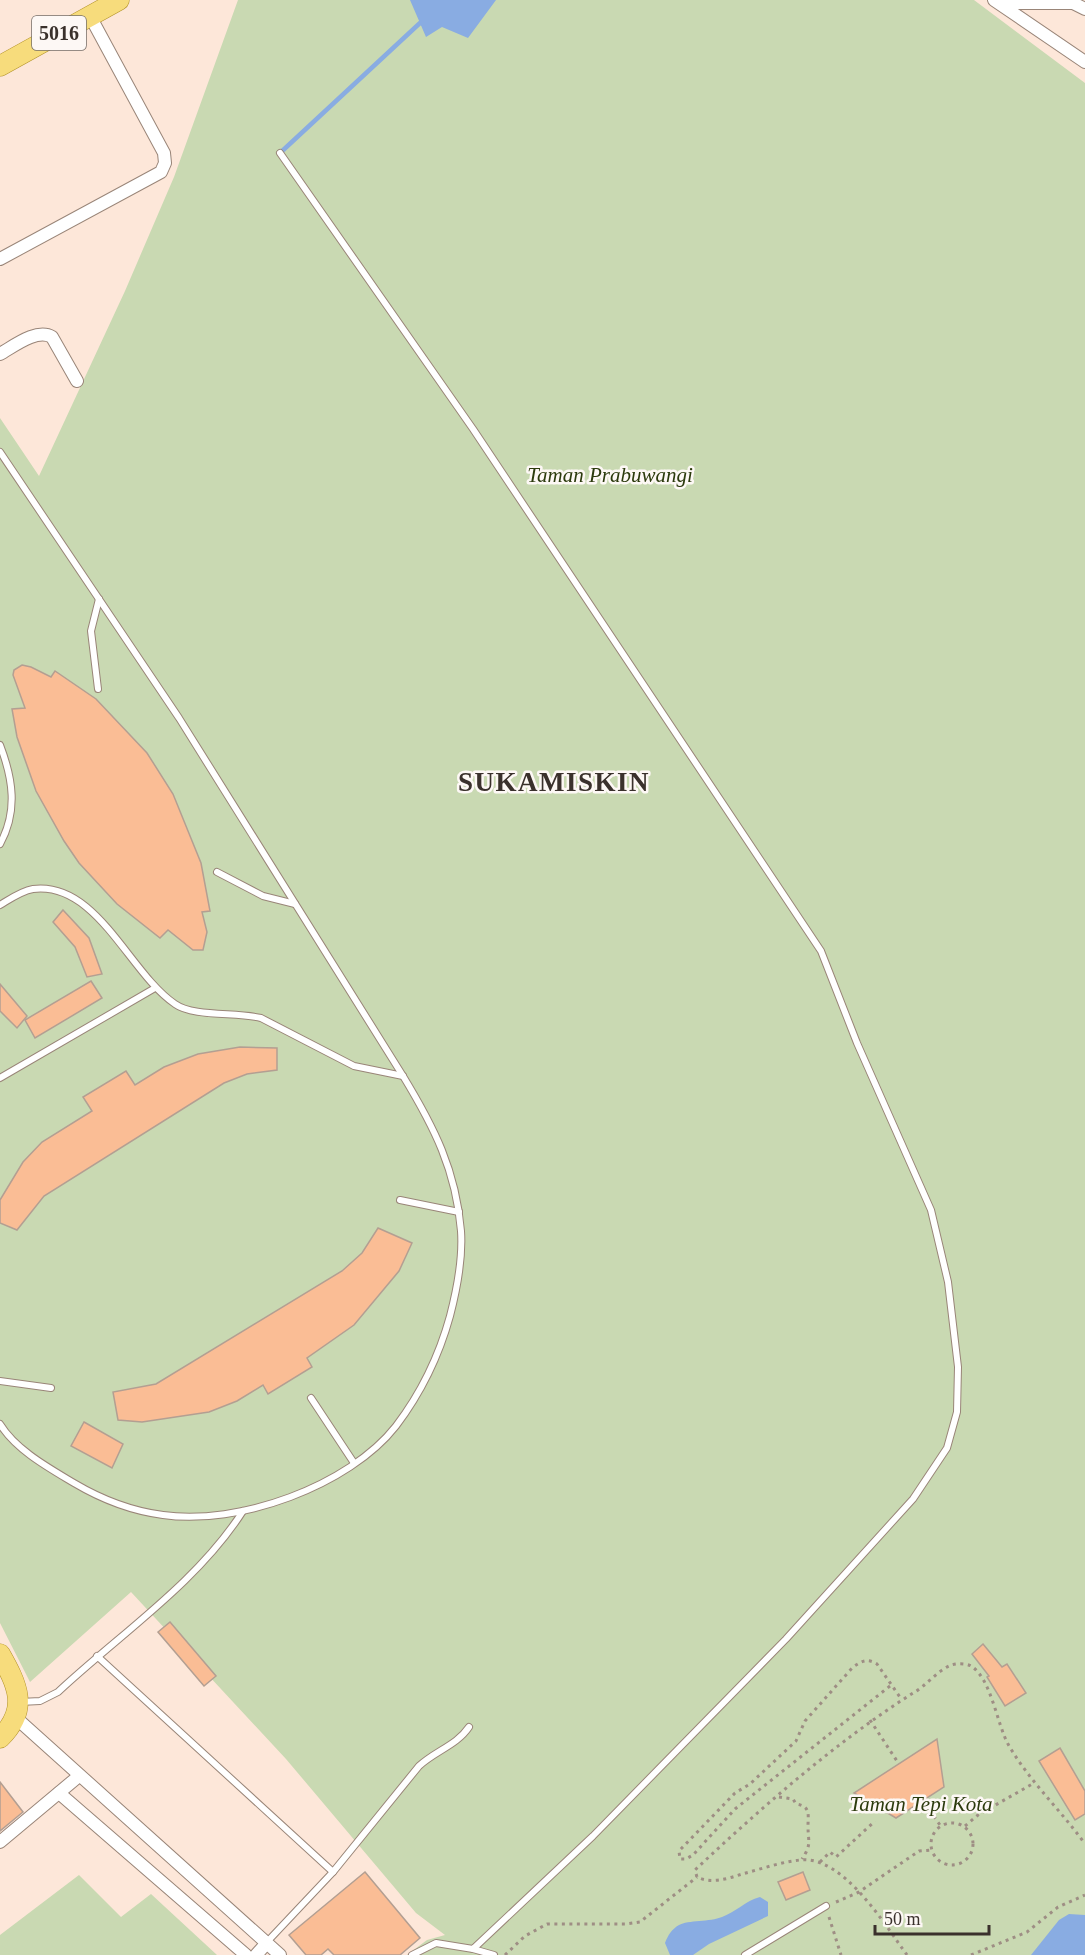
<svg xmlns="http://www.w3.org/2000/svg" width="1085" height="1955" font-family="'Times New Roman',serif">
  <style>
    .green { fill: #c9d9b2 }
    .water { fill: #89ace2 }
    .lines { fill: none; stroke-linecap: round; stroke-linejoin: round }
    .stream { stroke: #89ace2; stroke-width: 4.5 }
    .building { fill: #fabd95; stroke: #b39f92; stroke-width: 1.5 }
    .service-casing { stroke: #998578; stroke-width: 8 }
    .minor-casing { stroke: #998578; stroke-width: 14 }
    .primary-casing { stroke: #b19127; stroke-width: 21 }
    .path { stroke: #9e8e84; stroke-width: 3; stroke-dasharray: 3 4.5; stroke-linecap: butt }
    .service { stroke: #fff; stroke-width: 6 }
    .minor { stroke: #fff; stroke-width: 12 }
    .primary { stroke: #f7dc7c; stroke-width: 20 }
    .labels { text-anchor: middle; stroke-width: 5; stroke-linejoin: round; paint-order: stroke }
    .shield { fill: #fdf8f5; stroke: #746d68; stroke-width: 1.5 }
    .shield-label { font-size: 20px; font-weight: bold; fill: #3a312c }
    .park-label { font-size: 21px; font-style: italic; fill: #2c3b0d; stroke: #fdf8f5 }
    .district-label { font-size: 27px; font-weight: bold; letter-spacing: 1.5px; fill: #3a312c; stroke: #fdf8f5 }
  </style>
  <rect width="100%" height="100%" fill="#fde7d9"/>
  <g class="green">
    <polygon points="238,0 974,0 1085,83 1085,1955 407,1955 427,1940 445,1935 416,1913 286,1759 131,1592 30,1682 0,1623 0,418 39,476 125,291 174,177"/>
    <polygon points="79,1875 121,1917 151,1894 217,1955 0,1955 0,1935"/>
  </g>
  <g class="water">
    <polygon points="410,0 496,0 468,38 442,27 426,37"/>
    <path d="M760,1897l8,5v14l-59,28 -16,11h-23l-5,-12c3,-8 7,-14 14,-18 9,-5 31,-3 43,-8 14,-5 23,-16 38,-20z"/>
    <polygon points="1069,1914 1085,1915 1085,1955 1031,1955 1059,1920"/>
  </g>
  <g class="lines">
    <polyline class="stream" points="280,153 420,23"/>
  </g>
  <g class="building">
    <polygon points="22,665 31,667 51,677 55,671 96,699 147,753 173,794 201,863 210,911 202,912 207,932 203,950 193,950 168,930 160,938 117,904 79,863 64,841 36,791 17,737 12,709 25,708 13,675 14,670"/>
    <polygon points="63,910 89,938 102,974 87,977 75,947 53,922"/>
    <polygon points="91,981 102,998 35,1038 25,1020"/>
    <polygon points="0,984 27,1016 17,1028 0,1011"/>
    <polygon points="240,1047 277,1048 277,1070 247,1074 224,1083 44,1196 17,1230 0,1223 0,1200 23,1162 42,1142 92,1111 83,1097 126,1071 135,1085 164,1067 198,1054"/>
    <polygon points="378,1228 412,1243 399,1271 354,1325 307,1358 312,1367 268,1394 263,1385 237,1401 209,1412 142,1422 118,1420 113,1392 156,1384 342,1271 362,1253"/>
    <polygon points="84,1422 123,1444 112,1468 71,1446"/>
    <polygon points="170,1622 216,1676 204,1686 158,1632"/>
    <polygon points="983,1644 1002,1667 1007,1664 1026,1693 1005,1706 987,1677 989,1676 972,1654"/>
    <polygon points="937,1739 944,1787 896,1818 854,1793"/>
    <polygon points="1060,1748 1085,1791 1085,1814 1075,1820 1039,1761"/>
    <polygon points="0,1782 23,1812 0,1831"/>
    <polygon points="365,1872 420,1938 400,1955 334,1955 328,1949 321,1955 306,1955 289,1935"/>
    <polygon points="803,1872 810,1890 786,1900 778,1882"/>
  </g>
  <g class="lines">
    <g class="service-casing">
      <g id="service">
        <polyline points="280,153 473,429 821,951 857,1043 931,1210 948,1282 958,1367 957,1412 947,1448 913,1499 786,1639 593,1836 473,1949 436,1943 412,1955"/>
        <path d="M0,452l179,266 224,358c31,51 53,94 58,155 2,29 -4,58 -11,85 -11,40 -29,77 -54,110 -47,60 -158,100 -233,89 -31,-4 -62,-16 -89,-32 -25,-15 -58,-33 -74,-59"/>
        <polyline points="98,689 91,631 99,599"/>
        <path d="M0,745c13,34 18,66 0,99"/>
        <polyline points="217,872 263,896 295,904"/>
        <path d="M0,905c10,-6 21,-14 33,-16 64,-8 96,84 142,115 18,13 62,8 86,14l93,48 49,10"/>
        <polyline points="0,1078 155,988"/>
        <polyline points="400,1200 459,1212"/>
        <polyline points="0,1381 51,1388"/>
        <polyline points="311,1398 354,1463"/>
        <polyline points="97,1656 333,1872"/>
        <path d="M20,1702l20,-1 18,-9c62,-58 139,-109 185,-181"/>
        <path d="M266,1943l67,-71 86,-106c16,-15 38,-21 50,-39"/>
        <polyline points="473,1949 494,1955"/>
        <polyline points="745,1955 826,1906"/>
      </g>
    </g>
    <g class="minor-casing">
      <g id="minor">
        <polyline points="994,0 1085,62"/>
        <polyline points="1000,3 1073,3 1085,9"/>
        <polyline points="0,259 161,172 165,163 164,153 90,16"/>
        <path d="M0,354c14,-8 37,-26 52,-17l25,44"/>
        <polyline points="15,1717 280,1955"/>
        <polyline points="59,1793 246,1955"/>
        <polyline points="0,1842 79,1776"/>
        <polyline points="256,1955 266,1944"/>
      </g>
    </g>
    <g class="primary-casing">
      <g id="primary">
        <polyline points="0,66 119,0"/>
        <path d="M0,1654c17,30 30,55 0,84"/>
      </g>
    </g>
    <g class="path">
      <path d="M890,1686l-155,123 -42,46 -7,4h-6l-1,-8 56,-58 15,-9 46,-43 9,-20 48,-54c9,-6 14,-9 24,-3l25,36"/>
      <polyline points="870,1720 897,1761"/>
      <path d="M779,1797l14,2 3,5c15,2 12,11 12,22 0,16 4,18 -6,33"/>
      <polyline points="925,1804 940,1825"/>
      <circle cx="952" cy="1844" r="21"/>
      <polyline points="965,1826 978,1815 1034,1783"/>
      <polyline points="820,1862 830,1852 836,1857 875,1821"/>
      <polyline points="836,1902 859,1892 919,1851 931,1850"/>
      <polyline points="829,1917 841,1955"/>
      <polyline points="505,1955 525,1936 547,1924 626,1924 640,1922 697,1877"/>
      <path d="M907,1955c-22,-30 -64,-100 -107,-95 -19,2 -39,9 -58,14 -15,5 -31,10 -45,3l-2,-7c68,-64 140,-127 218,-177 13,-7 23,-21 36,-27 6,-3 17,-3 22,0 20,12 26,58 37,78 21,37 52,65 77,100"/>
      <polyline points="971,1955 1027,1932 1058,1907 1085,1895"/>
    </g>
    <use href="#service" class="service"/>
    <use href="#minor" class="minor"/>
    <use href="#primary" class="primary"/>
  </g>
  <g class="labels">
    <rect class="shield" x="32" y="16" width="54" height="34" rx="4.5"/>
    <g class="shield-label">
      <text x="59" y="40">5016</text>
    </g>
    <g class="park-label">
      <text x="610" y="482">Taman Prabuwangi</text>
      <text x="921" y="1811">Taman Tepi Kota</text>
    </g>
    <g class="district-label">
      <text x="554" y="791">SUKAMISKIN</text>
    </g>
  </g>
  <path d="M875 1925v9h114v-9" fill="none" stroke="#3a312c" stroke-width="3"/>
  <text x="884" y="1925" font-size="18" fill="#3a312c" stroke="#fdf8f5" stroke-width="4.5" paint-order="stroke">50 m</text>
</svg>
